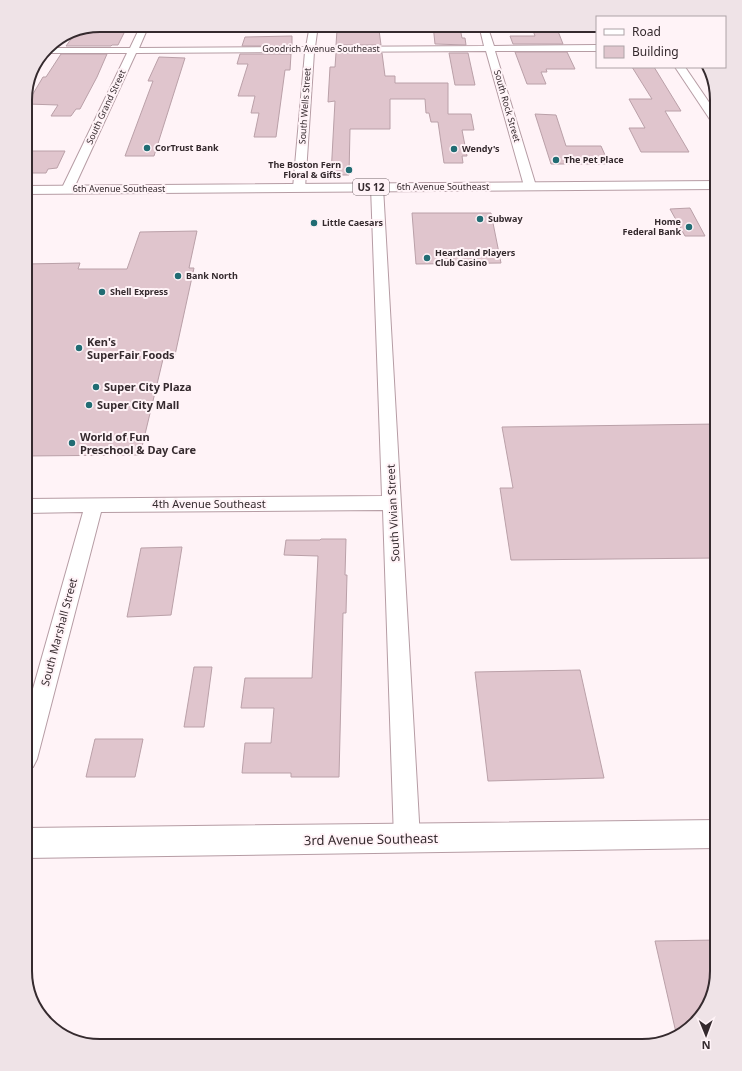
<svg xmlns="http://www.w3.org/2000/svg" width="742" height="1071" font-family="'Noto Sans',sans-serif">
  <style>
    .building { fill: #e0c5cd; stroke: #baa0a8 }
    .lines { fill: none; stroke-linecap: round; stroke-linejoin: round }
    .street-casing { stroke: #b69ca4; stroke-width: 2 }
    .secondary-casing { stroke: #b69ca4; stroke-width: 2 }
    .highway-casing { stroke: #b69ca4; stroke-width: 2 }
    .street { fill: #fff; fill-rule: evenodd }
    .secondary { fill: #fff; fill-rule: evenodd }
    .highway { fill: #fff; fill-rule: evenodd }
    .poi-dot { fill: #216c73; stroke: #fff3f7; stroke-width: 1.5 }
    .labels { text-anchor: middle; stroke-width: 4; stroke-linejoin: round; paint-order: stroke }
    .far-street-label { font-size: 9px; fill: #352a2e; stroke: #fff3f7 }
    .far-poi-label { font-size: 9px; font-weight: bold; fill: #352a2e; stroke: #fff3f7; text-anchor: start }
    .shield { fill: #fff3f7; stroke: #72666a; stroke-width: 1 }
    .shield-label { font-size: 10px; font-weight: bold; fill: #352a2e }
    .poi-label { font-size: 11px; font-weight: bold; fill: #352a2e; stroke: #fff3f7; text-anchor: start }
    .street-label { font-size: 11px; fill: #352a2e; stroke: #fff3f7 }
    .near-street-label { font-size: 13px; fill: #352a2e; stroke: #fff3f7 }
    .rim { fill: none; stroke: #352a2e; stroke-width: 2 }
  </style>
  <rect width="100%" height="100%" fill="#fff3f7"/>
  <g class="building">
    <polygon points="100,25 128,25 118,45 112,45 111,46 66,46 74,35"/>
    <polygon points="433,25 453,25 453,28 460,28 462,38 465,38 466,45 435,44"/>
    <polygon points="531,25 556,26 563,44 513,44 510,36 535,36"/>
    <polygon points="337,30 379,30 381,45 336,45"/>
    <polygon points="292,36 292,46 242,46 245,37"/>
    <polygon points="515,52 567,52 575,69 546,69 547,72 541,72 546,84 527,84"/>
    <polygon points="336,53 382,53 385,76 395,76 395,83 448,83 448,114 471,114 474,130 462,130 467,156 462,156 463,163 444,163 438,122 431,122 429,113 426,113 425,99 390,99 390,129 350,129 349,175 331,175 335,101 328,102 330,67 335,67"/>
    <polygon points="449,53 468,53 475,85 455,85"/>
    <polygon points="61,54 107,54 97,77 80,109 76,109 71,116 51,116 58,105 27,104 43,77 46,77"/>
    <polygon points="240,54 291,54 290,70 285,70 276,137 254,137 259,113 251,113 255,96 238,96 248,64 237,64"/>
    <polygon points="159,57 185,58 154,156 125,156 153,81 148,81"/>
    <polygon points="632,67 654,67 681,111 665,111 689,152 641,152 629,128 645,128 629,99 652,99"/>
    <polygon points="535,114 556,115 566,146 601,146 609,164 551,164"/>
    <polygon points="25,151 65,151 57,168 48,169 46,173 25,173"/>
    <polygon points="690,208 705,236 685,236 670,209"/>
    <polygon points="412,213 491,213 501,263 416,264"/>
    <polygon points="197,231 189,268 194,268 175,355 164,355 140,455 25,456 25,264 80,263 78,269 127,269 140,232"/>
    <polygon points="717,424 717,558 511,560 500,488 513,488 502,427"/>
    <polygon points="321,539 346,539 345,575 347,575 346,613 343,613 339,777 291,777 291,773 242,773 245,743 271,743 274,708 241,708 245,678 312,678 318,556 284,555 286,540 320,540"/>
    <polygon points="182,547 171,615 127,617 141,548"/>
    <polygon points="194,667 212,667 204,727 184,727"/>
    <polygon points="580,670 604,778 488,781 475,672"/>
    <polygon points="95,739 143,739 135,777 86,777"/>
    <polygon points="717,940 717,971 707,1009 679,1036 677,1037 655,941"/>
  </g>
  <g class="lines">
    <g class="street-casing">
      <g id="street">
        <polygon points="141,25 149,25 139,48 306,47 310,25 318,25 315,47 484,46 479,25 487,25 494,46 597,45 597,51 495,51 536,186 534,189 526,189 524,186 486,51 314,52 305,188 303,191 295,191 293,188 305,52 136,53 73,190 71,193 63,193 61,190 127,53 43,53 47,48 130,48"/>
        <polygon points="675,67 685,67 717,114 717,125 713,124"/>
        <polygon points="377,183 381,184 383,187 420,839 416,848 407,852 398,848 394,839 383,510 101,512 37,759 33,767 25,770 25,717 83,512 25,513 25,499 382,496 371,187 373,184"/>
      </g>
    </g>
    <g class="secondary-casing">
      <polygon id="secondary" points="717,820 717,848 25,858 25,828"/>
    </g>
    <g class="highway-casing">
      <polygon id="highway" points="717,181 717,189 25,194 25,186"/>
    </g>
    <use href="#street" class="street"/>
    <use href="#secondary" class="secondary"/>
    <use href="#highway" class="highway"/>
  </g>
  <g class="poi-dot">
    <circle cx="147" cy="148" r="4"/>
    <circle cx="454" cy="149" r="4"/>
    <circle cx="556" cy="160" r="4"/>
    <circle cx="349" cy="170" r="4"/>
    <circle cx="480" cy="219" r="4"/>
    <circle cx="314" cy="223" r="4"/>
    <circle cx="689" cy="227" r="4"/>
    <circle cx="427" cy="258" r="4"/>
    <circle cx="178" cy="276" r="4"/>
    <circle cx="102" cy="292" r="4"/>
    <circle cx="79" cy="348" r="4"/>
    <circle cx="96" cy="387" r="4"/>
    <circle cx="89" cy="405" r="4"/>
    <circle cx="72" cy="443" r="4"/>
  </g>
  <g class="labels">
    <g class="far-street-label">
      <text x="321" y="52">Goodrich Avenue Southeast</text>
      <text transform="translate(305 106) rotate(-86)" y="3">South Wells Street</text>
      <text transform="translate(507 106) rotate(74)" y="3">South Rock Street</text>
      <text transform="translate(106 107) rotate(-65)" y="3">South Grand Street</text>
      <text x="443" y="190">6th Avenue Southeast</text>
      <text x="119" y="192">6th Avenue Southeast</text>
    </g>
    <g class="far-poi-label">
      <text x="155" y="151">CorTrust Bank</text>
      <text x="462" y="152">Wendy's</text>
      <text x="564" y="163">The Pet Place</text>
      <text x="341" y="168" text-anchor="end">The Boston Fern<tspan x="341" dy="10">Floral &amp; Gifts</tspan></text>
      <text x="488" y="222">Subway</text>
      <text x="681" y="225" text-anchor="end">Home<tspan x="681" dy="10">Federal Bank</tspan></text>
      <text x="322" y="226">Little Caesars</text>
      <text x="435" y="256">Heartland Players<tspan x="435" dy="10">Club Casino</tspan></text>
      <text x="186" y="279">Bank North</text>
      <text x="110" y="295">Shell Express</text>
    </g>
    <rect class="shield" x="353" y="179" width="36" height="16" rx="3"/>
    <g class="shield-label">
      <text x="371" y="191">US 12</text>
    </g>
    <g class="poi-label">
      <text x="87" y="346">Ken's<tspan x="87" dy="13">SuperFair Foods</tspan></text>
      <text x="104" y="391">Super City Plaza</text>
      <text x="97" y="409">Super City Mall</text>
      <text x="80" y="441">World of Fun<tspan x="80" dy="13">Preschool &amp; Day Care</tspan></text>
    </g>
    <g class="street-label">
      <text x="209" y="508">4th Avenue Southeast</text>
      <text transform="translate(393 513) rotate(-93)" y="4">South Vivian Street</text>
      <text transform="translate(59 632) rotate(-75)" y="4">South Marshall Street</text>
    </g>
    <g class="near-street-label">
      <text transform="translate(371 839) rotate(-1)" y="5">3rd Avenue Southeast</text>
    </g>
  </g>
  <path d="M0 0H742V1071H0ZM100 32H642A68 68 0 0 1 710 100V971A68 68 0 0 1 642 1039H100A68 68 0 0 1 32 971V100A68 68 0 0 1 100 32Z" fill="#efe3e7" fill-rule="evenodd"/>
  <path class="rim" d="M100 32H642A68 68 0 0 1 710 100V971A68 68 0 0 1 642 1039H100A68 68 0 0 1 32 971V100A68 68 0 0 1 100 32Z"/>
  <rect x="596" y="16" width="130" height="52" fill="#fff3f7" stroke="#aea3a7"/>
  <rect x="604" y="29" width="20" height="6" fill="#ffffff" stroke="#aea3a7"/>
  <text x="632" y="36" font-size="12" fill="#352a2e">Road</text>
  <rect x="604" y="46" width="20" height="12" fill="#e0c5cd" stroke="#aea3a7"/>
  <text x="632" y="56" font-size="12" fill="#352a2e">Building</text>
  <g transform="translate(706 1035) rotate(179)" stroke="#fff3f7" stroke-width="3" paint-order="stroke">
  <path d="M0-3L7 15L0 10L-7 15Z" fill="#352a2e"/>
  <text y="-6" font-size="11" font-weight="bold" text-anchor="middle" fill="#352a2e">N</text>
  </g>
</svg>
